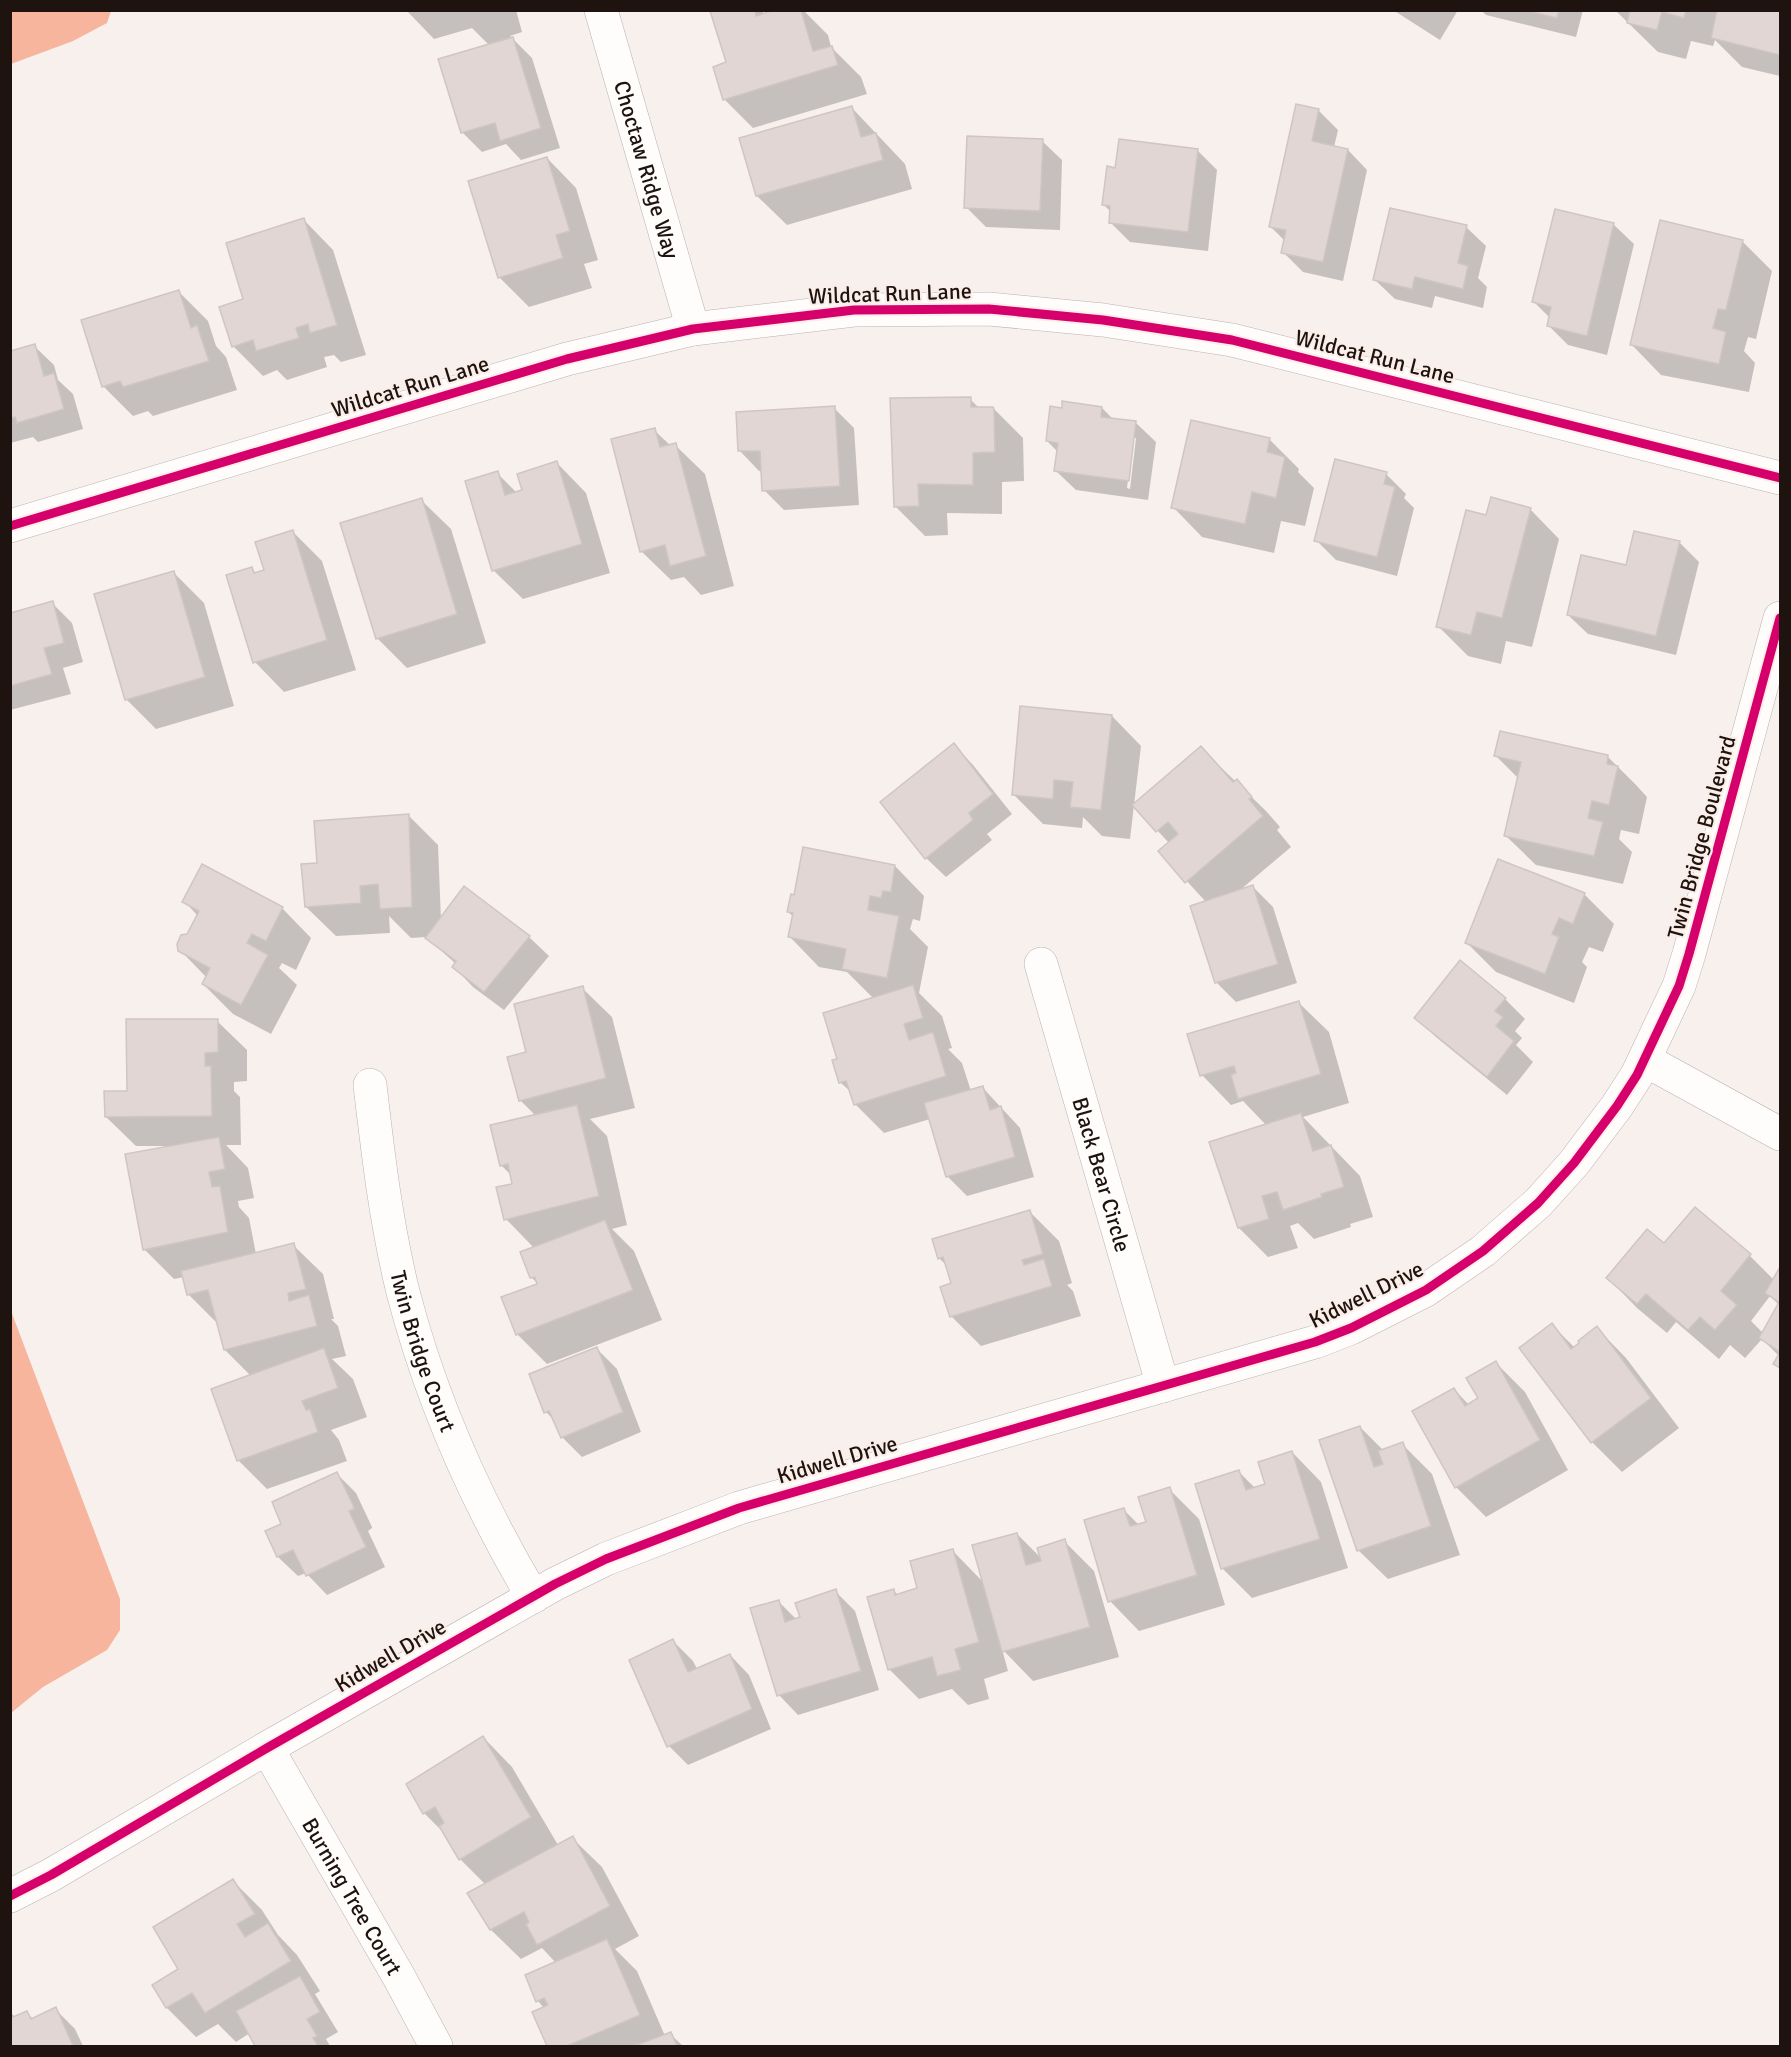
<svg xmlns="http://www.w3.org/2000/svg" width="1791" height="2057" font-family="Signika,sans-serif">
  <style>
    .water { fill: #f7b59e }
    .shadow { fill: #0003; fill-rule: evenodd }
    .building { fill: #e1d6d3; stroke: #cfc6c3; stroke-width: 1.5 }
    .lines { fill: none; stroke-linecap: round; stroke-linejoin: round }
    .minor-casing { stroke: #bcb2af; stroke-width: 34 }
    .minor { stroke: #fefdfc; stroke-width: 33 }
    .cycleway-casing { stroke: #fbeee9; stroke-width: 13 }
    .cycleway { stroke: #d6006c; stroke-width: 9 }
    .labels { text-anchor: middle; stroke-width: 4.5; stroke-linejoin: round; paint-order: stroke }
    .street-label { font-size: 22px; fill: #1e130f; stroke: #fbeee9 }
  </style>
  <rect width="100%" height="100%" fill="#f7f0ed"/>
  <g class="water">
    <polygon points="11,10 111,10 111,11 107,23 73,41 11,64"/>
    <polygon points="11,1311 120,1599 120,1630 107,1650 43,1687 11,1713"/>
  </g>
  <g class="shadow">
    <polygon points="406,10 516,10 522,32 510,36 532,58 560,148 521,160 506,144 482,152 462,132 489,45 472,28 434,39"/>
    <polygon points="715,10 761,10 765,15 779,10 803,10 828,35 831,47 861,77 867,94 753,128 724,99 728,63 712,12"/>
    <polygon points="1393,10 1458,10 1440,40"/>
    <polygon points="1481,10 1583,10 1576,37 1486,15"/>
    <polygon points="1615,10 1780,10 1780,76 1742,67 1715,40 1713,46 1691,41 1686,59 1658,52"/>
    <polygon points="852,108 905,164 912,189 787,225 757,196 741,139"/>
    <polygon points="1318,110 1338,130 1334,147 1348,150 1367,170 1343,281 1303,272 1283,252 1285,241 1270,226"/>
    <polygon points="1042,141 1062,160 1060,230 986,227 966,207"/>
    <polygon points="1197,150 1217,170 1208,251 1130,242 1110,222 1111,212 1104,205 1116,169"/>
    <polygon points="547,158 576,188 598,260 584,264 592,288 529,307 499,277"/>
    <polygon points="1556,211 1614,225 1634,244 1607,355 1568,345 1548,325 1550,318 1534,302"/>
    <polygon points="304,220 333,250 366,355 341,362 334,355 324,357 327,367 287,380 277,370 263,376 233,346 245,300"/>
    <polygon points="1466,227 1486,246 1478,278 1487,287 1483,308 1435,296 1432,308 1395,299 1375,280"/>
    <polygon points="1742,241 1772,271 1756,339 1748,337 1744,351 1755,363 1749,392 1661,375 1632,345"/>
    <polygon points="179,292 208,321 216,346 226,357 237,390 153,416 148,411 133,416 103,386"/>
    <polygon points="34,346 54,365 58,380 73,394 83,429 38,442 33,437 10,443 10,352"/>
    <polygon points="970,399 980,409 993,408 1023,438 1024,481 1002,482 1002,514 947,513 948,535 925,536 895,506"/>
    <polygon points="834,408 854,428 859,505 784,510 764,490 763,471 759,471 740,451"/>
    <path d="M1102,408l12,12 22,3 20,19 -8,58 -72,-10 -20,-19 2,-19 -11,-11zM1133,438h3l-6,51 -3,-1z"/>
    <polygon points="654,430 671,446 675,445 705,474 734,586 701,595 684,577 671,580 641,551"/>
    <polygon points="1269,439 1299,469 1298,472 1314,488 1305,526 1281,521 1274,553 1202,537 1173,507"/>
    <polygon points="557,463 586,493 610,573 523,599 493,570 497,473 517,493 523,491"/>
    <polygon points="1386,474 1406,494 1404,498 1414,508 1397,576 1336,560 1316,540"/>
    <polygon points="421,500 451,529 486,643 407,668 377,638"/>
    <polygon points="1530,509 1559,539 1532,647 1506,641 1501,664 1468,656 1438,626 1487,517"/>
    <polygon points="293,532 322,561 356,670 284,692 255,662 252,569 256,573 266,571"/>
    <polygon points="1679,542 1699,562 1676,655 1588,634 1568,615 1627,567"/>
    <polygon points="174,573 204,603 234,706 156,729 126,699"/>
    <polygon points="52,603 72,623 83,662 63,668 71,694 10,710 10,615"/>
    <polygon points="1112,716 1141,746 1130,839 1102,836 1083,817 1082,828 1043,824 1014,795"/>
    <polygon points="954,745 973,765 1012,814 987,834 992,840 946,877 926,858"/>
    <polygon points="1201,748 1266,811 1280,827 1277,830 1291,847 1239,891 1253,887 1273,907 1297,983 1236,1002 1217,983 1192,907 1206,902 1160,852 1169,843 1157,830"/>
    <polygon points="1496,756 1608,757 1637,786 1647,797 1639,834 1621,830 1619,839 1632,852 1623,884 1536,865 1506,836 1519,779"/>
    <polygon points="408,815 438,845 441,920 529,937 549,956 504,1010 473,987 454,967 456,964 426,937 411,938 389,916 390,933 336,936 306,907 319,864"/>
    <polygon points="895,866 924,896 920,921 913,919 910,929 928,947 919,993 942,1016 952,1048 948,1049 962,1063 971,1091 983,1088 1020,1128 1034,1177 967,1196 947,1176 930,1119 884,1133 855,1104 852,1093 840,1082 839,1060 874,999 847,972 819,967 790,937 794,917 788,912"/>
    <polygon points="1584,894 1614,924 1603,952 1589,947 1582,962 1587,967 1574,1003 1496,972 1466,942"/>
    <polygon points="184,901 282,908 311,938 296,970 282,963 279,968 297,985 271,1034 233,1014 203,984 207,978 180,950 198,916"/>
    <polygon points="1460,962 1505,999 1525,1019 1515,1031 1522,1038 1516,1045 1533,1062 1507,1095 1436,1037 1416,1018"/>
    <polygon points="582,988 612,1017 635,1108 590,1119 607,1136 627,1225 612,1229 634,1251 662,1320 547,1364 517,1334 539,1285 531,1277 534,1248 506,1219 513,1185 512,1176 501,1165 536,1116 520,1100 528,1054"/>
    <polygon points="1299,1003 1329,1032 1349,1103 1303,1117 1360,1176 1373,1217 1350,1224 1351,1227 1314,1239 1298,1223 1290,1226 1298,1248 1268,1257 1239,1228 1267,1126 1243,1101 1231,1105 1202,1075"/>
    <polygon points="217,1021 247,1050 247,1081 234,1082 234,1091 240,1097 241,1145 226,1145 248,1168 254,1198 238,1201 239,1207 249,1218 256,1254 293,1245 323,1274 334,1319 331,1319 338,1326 346,1356 332,1359 353,1379 367,1417 331,1430 339,1440 347,1461 267,1489 238,1460 251,1376 225,1350 219,1325 188,1294 184,1277 174,1279 145,1250 169,1146 136,1146 106,1117 128,1092"/>
    <polygon points="1029,1211 1059,1241 1072,1283 1067,1285 1073,1291 1081,1316 981,1346 951,1316 953,1284 947,1266 939,1258"/>
    <path d="M1664,1245l86,11 24,24 6,-10v99l-5,-5 4,-8 -17,-17 -17,19 -15,-13 -11,14 -43,-37 -9,11 -30,-25 -29,-30zM1770,1296l9,9 -16,28 -12,-12z"/>
    <polygon points="1552,1325 1575,1348 1597,1328 1626,1358 1679,1428 1622,1472 1593,1443 1521,1348"/>
    <polygon points="597,1349 617,1369 641,1432 582,1457 562,1437 555,1421 546,1412"/>
    <polygon points="1496,1363 1525,1392 1568,1470 1486,1517 1456,1487 1454,1389 1469,1405 1480,1399"/>
    <polygon points="1360,1427 1383,1450 1402,1444 1432,1474 1460,1555 1388,1579 1358,1550"/>
    <polygon points="1292,1452 1321,1482 1348,1568 1252,1598 1223,1569 1196,1485 1239,1472 1255,1488 1267,1485"/>
    <polygon points="337,1474 356,1493 372,1527 372,1528 368,1531 385,1567 327,1595 306,1573 298,1576 278,1557 267,1531 283,1524"/>
    <polygon points="1169,1489 1199,1519 1225,1605 1139,1631 1110,1601 1124,1510 1139,1525 1148,1523"/>
    <polygon points="1017,1534 1042,1559 1064,1541 1094,1571 1119,1657 1033,1681 1002,1649 1008,1671 984,1679 989,1699 968,1705 952,1689 919,1699 889,1669 893,1590 898,1595 919,1589 952,1550 984,1583"/>
    <polygon points="835,1591 855,1611 879,1690 798,1715 779,1695 778,1601 797,1620"/>
    <polygon points="673,1641 693,1661 697,1669 730,1655 749,1675 771,1729 688,1765 669,1746"/>
    <polygon points="483,1737 512,1767 558,1845 572,1838 602,1867 639,1936 615,1949 637,1971 665,2036 670,2034 683,2046 548,2046 534,2013 544,2008 538,2001 527,1975 556,1963 542,1948 521,1959 491,1930 470,1894 486,1885 460,1859 445,1834 424,1813"/>
    <polygon points="233,1881 262,1910 278,1935 297,1955 320,1991 315,1994 338,2032 326,2039 330,2046 257,2046 250,2033 236,2042 218,2024 196,2037 167,2008 154,1986 180,1970"/>
    <polygon points="55,2009 75,2029 83,2046 10,2046 10,2012 16,2018 27,2013 34,2020"/>
  </g>
  <g class="building">
    <polygon points="755,10 756,16 774,10 801,10 813,51 832,46 838,65 723,100 713,67 726,62 710,11"/>
    <polygon points="1524,10 1559,10 1557,18"/>
    <polygon points="1630,10 1686,10 1684,18 1662,12 1657,30 1627,23"/>
    <polygon points="1717,10 1780,10 1780,55 1711,38"/>
    <polygon points="513,37 541,128 500,141 495,123 461,133 438,59"/>
    <polygon points="1296,104 1319,109 1312,141 1348,149 1323,262 1281,253 1286,230 1269,227"/>
    <polygon points="852,106 861,137 876,133 883,160 756,196 739,138"/>
    <polygon points="967,136 1043,139 1040,211 964,208"/>
    <polygon points="1119,139 1198,149 1188,232 1109,223 1110,206 1102,205 1107,166 1115,168"/>
    <polygon points="547,157 570,231 556,235 563,258 498,278 468,181"/>
    <polygon points="1390,208 1467,225 1458,263 1468,266 1463,289 1415,277 1412,289 1373,280"/>
    <polygon points="1555,209 1614,223 1587,336 1547,326 1551,307 1532,302"/>
    <polygon points="304,218 337,325 310,333 308,324 296,328 299,338 256,351 253,340 232,347 219,307 243,299 226,243"/>
    <polygon points="1660,220 1743,240 1726,310 1718,309 1713,328 1726,332 1719,364 1630,345"/>
    <polygon points="179,290 191,328 197,325 209,361 123,387 120,381 102,387 81,320"/>
    <polygon points="35,344 44,376 54,373 64,409 17,423 15,417 10,418 10,351"/>
    <polygon points="971,397 971,407 993,407 994,409 995,452 973,453 973,485 918,484 919,506 894,507 890,398"/>
    <polygon points="1062,401 1102,407 1101,417 1136,421 1129,481 1054,471 1058,443 1046,441 1050,406 1062,408"/>
    <polygon points="835,406 840,486 762,491 760,451 738,451 736,412"/>
    <polygon points="1191,420 1270,438 1267,452 1285,457 1276,498 1252,492 1245,524 1171,508"/>
    <polygon points="655,428 660,447 676,443 706,556 670,566 665,545 640,552 611,439"/>
    <polygon points="1335,459 1387,472 1384,484 1395,487 1377,557 1314,541"/>
    <polygon points="557,461 582,544 492,571 465,481 498,471 505,495 522,490 517,474"/>
    <polygon points="1491,497 1531,508 1502,618 1477,612 1471,635 1436,627 1466,510 1486,515"/>
    <polygon points="422,498 457,614 376,639 340,523"/>
    <polygon points="293,530 327,640 253,663 226,575 252,567 254,573 264,570 255,542"/>
    <polygon points="1634,531 1680,541 1656,636 1567,615 1581,555 1626,565"/>
    <polygon points="174,571 205,677 125,700 94,594"/>
    <polygon points="53,601 64,643 44,648 52,674 10,686 10,613"/>
    <polygon points="1020,706 1112,715 1101,810 1070,807 1073,782 1054,780 1053,799 1012,795"/>
    <polygon points="1500,731 1608,755 1607,764 1618,766 1609,805 1592,801 1588,818 1603,822 1594,856 1504,836 1521,762 1494,756"/>
    <polygon points="954,743 993,794 969,813 973,820 925,859 880,802"/>
    <polygon points="1201,746 1233,782 1237,779 1252,797 1249,799 1263,816 1185,883 1158,851 1178,834 1168,822 1156,832 1132,805"/>
    <polygon points="409,814 412,907 380,909 378,884 360,886 361,903 305,907 301,864 317,863 314,821"/>
    <polygon points="803,847 895,865 891,892 883,891 881,898 870,896 868,910 899,916 887,978 842,969 846,949 788,937 793,913 787,912 791,894 794,895"/>
    <polygon points="1498,859 1585,893 1573,924 1559,918 1552,934 1559,937 1545,974 1465,943"/>
    <polygon points="202,864 283,907 266,941 252,934 247,943 268,955 241,1005 202,984 210,968 178,951 177,944 181,935 187,934 199,911 182,902"/>
    <polygon points="1253,885 1278,964 1215,983 1190,906"/>
    <polygon points="464,886 530,936 484,992 452,967 456,961 425,938"/>
    <polygon points="1460,960 1506,998 1495,1011 1503,1017 1496,1026 1514,1041 1487,1077 1414,1018"/>
    <polygon points="913,985 923,1018 904,1024 909,1040 933,1032 946,1076 854,1105 846,1081 839,1083 832,1060 837,1059 823,1013"/>
    <polygon points="583,986 606,1078 519,1101 507,1057 526,1052 514,1004"/>
    <polygon points="1299,1001 1321,1074 1238,1099 1231,1075 1236,1073 1234,1066 1200,1076 1187,1034"/>
    <polygon points="126,1019 218,1019 218,1052 205,1053 205,1066 211,1066 212,1116 105,1117 104,1091 127,1091"/>
    <polygon points="983,1086 990,1110 1001,1106 1015,1157 946,1177 924,1103"/>
    <polygon points="577,1105 599,1196 504,1220 496,1187 512,1184 508,1164 500,1166 490,1125"/>
    <polygon points="1301,1113 1313,1151 1331,1145 1344,1187 1321,1194 1322,1197 1283,1210 1277,1192 1262,1196 1269,1219 1238,1228 1209,1142"/>
    <polygon points="219,1137 225,1169 209,1172 212,1187 220,1186 228,1232 143,1250 125,1154"/>
    <polygon points="1695,1207 1751,1254 1721,1291 1737,1305 1715,1330 1700,1317 1688,1330 1646,1294 1637,1304 1606,1278 1647,1229 1664,1243"/>
    <polygon points="1030,1210 1043,1254 1022,1260 1024,1265 1044,1259 1052,1286 950,1317 940,1287 951,1283 943,1257 938,1259 932,1239"/>
    <polygon points="605,1220 633,1290 516,1335 501,1297 537,1284 535,1277 530,1278 520,1252"/>
    <polygon points="294,1243 306,1289 288,1293 289,1301 309,1295 317,1326 224,1350 208,1290 187,1295 181,1271"/>
    <polygon points="1780,1267 1780,1368 1773,1364 1780,1352 1759,1338 1779,1302 1765,1293"/>
    <polygon points="1552,1323 1571,1349 1579,1343 1578,1341 1597,1326 1651,1398 1591,1443 1519,1348"/>
    <polygon points="597,1347 623,1412 561,1438 549,1411 544,1413 529,1374"/>
    <polygon points="324,1348 338,1388 302,1401 306,1410 310,1409 318,1432 237,1461 211,1389"/>
    <polygon points="1496,1361 1540,1440 1455,1488 1412,1411 1454,1388 1465,1406 1478,1398 1466,1378"/>
    <polygon points="1360,1426 1374,1467 1383,1464 1378,1451 1403,1442 1431,1526 1357,1551 1319,1440"/>
    <polygon points="1292,1451 1320,1539 1221,1569 1195,1484 1239,1470 1246,1490 1265,1484 1258,1462"/>
    <polygon points="337,1472 353,1505 354,1509 349,1511 366,1547 306,1576 293,1550 277,1557 265,1531 281,1524 272,1502"/>
    <polygon points="1170,1487 1197,1575 1108,1602 1084,1520 1124,1508 1130,1526 1146,1522 1138,1497"/>
    <polygon points="1017,1533 1026,1565 1041,1561 1037,1548 1065,1539 1090,1627 1002,1652 972,1545"/>
    <polygon points="953,1549 979,1642 955,1649 961,1670 937,1676 932,1657 888,1670 867,1597 894,1589 895,1595 917,1588 910,1561"/>
    <polygon points="836,1589 861,1671 777,1696 750,1608 779,1600 785,1622 800,1617 795,1603"/>
    <polygon points="673,1639 688,1672 730,1654 752,1709 667,1747 629,1660"/>
    <polygon points="483,1736 531,1817 459,1860 439,1826 444,1823 435,1807 423,1814 406,1784"/>
    <polygon points="573,1836 610,1906 537,1945 526,1924 529,1922 524,1912 490,1930 467,1893"/>
    <polygon points="233,1879 255,1914 237,1924 245,1937 268,1923 291,1961 205,2013 192,1993 166,2008 152,1985 178,1969 153,1927"/>
    <polygon points="607,1939 640,2015 567,2046 547,2046 532,2012 548,2005 544,1998 536,2002 525,1975"/>
    <polygon points="300,1976 320,2012 307,2019 317,2036 313,2038 318,2046 255,2046 236,2011"/>
    <polygon points="56,2007 73,2046 10,2046 10,2012 13,2017 27,2011 31,2019"/>
    <polygon points="671,2032 677,2046 634,2046"/>
  </g>
  <g class="lines">
    <g class="minor-casing">
      <g id="minor">
        <path id="s1" d="M601,10l92,319"/>
        <polyline points="10,526 567,359 693,329 854,310 989,309 1103,320 1232,340 1780,478"/>
        <path id="s2" d="M1041,964l122,422"/>
        <polyline points="1645,1060 1780,1134"/>
        <path id="s3" d="M370,1085c8,69 16,138 33,207 28,108 73,209 130,305"/>
        <path id="s4" d="M267,1748l132,229 37,69"/>
        <polyline points="10,1896 51,1875 267,1748 555,1584 606,1559 739,1508 1315,1342 1351,1328 1426,1290 1483,1251 1538,1203 1574,1163 1617,1106 1637,1075 1679,986 1689,954 1780,618"/>
      </g>
    </g>
    <use href="#minor" class="minor"/>
    <g class="cycleway-casing">
      <g id="cycleway">
        <polyline points="10,526 567,359 693,329 854,310 989,309 1103,320 1232,340 1780,478"/>
        <polyline points="10,1896 51,1875 267,1748 555,1584 606,1559 739,1508 1315,1342 1351,1328 1426,1290 1483,1251 1538,1203 1574,1163 1617,1106 1637,1075 1679,986 1689,954 1780,618"/>
      </g>
    </g>
    <use href="#cycleway" class="cycleway"/>
  </g>
  <g class="labels">
    <g class="street-label">
      <text dy="8" stroke="none"><textPath href="#s1" startOffset="166">Choctaw Ridge Way</textPath></text>
      <text transform="translate(890 293) rotate(-2)" y="8">Wildcat Run Lane</text>
      <text transform="translate(1375 356) rotate(14)" y="8">Wildcat Run Lane</text>
      <text transform="translate(410 386) rotate(-17)" y="8">Wildcat Run Lane</text>
      <text transform="translate(1701 837) rotate(-75)" y="8">Twin Bridge Boulevard</text>
      <text dy="8" stroke="none"><textPath href="#s2" startOffset="219">Black Bear Circle</textPath></text>
      <text transform="translate(1366 1294) rotate(-26)" y="8">Kidwell Drive</text>
      <text dy="8" stroke="none"><textPath href="#s3" startOffset="272">Twin Bridge Court</textPath></text>
      <text transform="translate(837 1459) rotate(-16)" y="8">Kidwell Drive</text>
      <text transform="translate(390 1655) rotate(-30)" y="8">Kidwell Drive</text>
      <text dy="8" stroke="none"><textPath href="#s4" startOffset="171">Burning Tree Court</textPath></text>
    </g>
  </g>
  <rect width="1791" height="2057" fill="none" stroke="#1e130f" stroke-width="24"/>
</svg>
